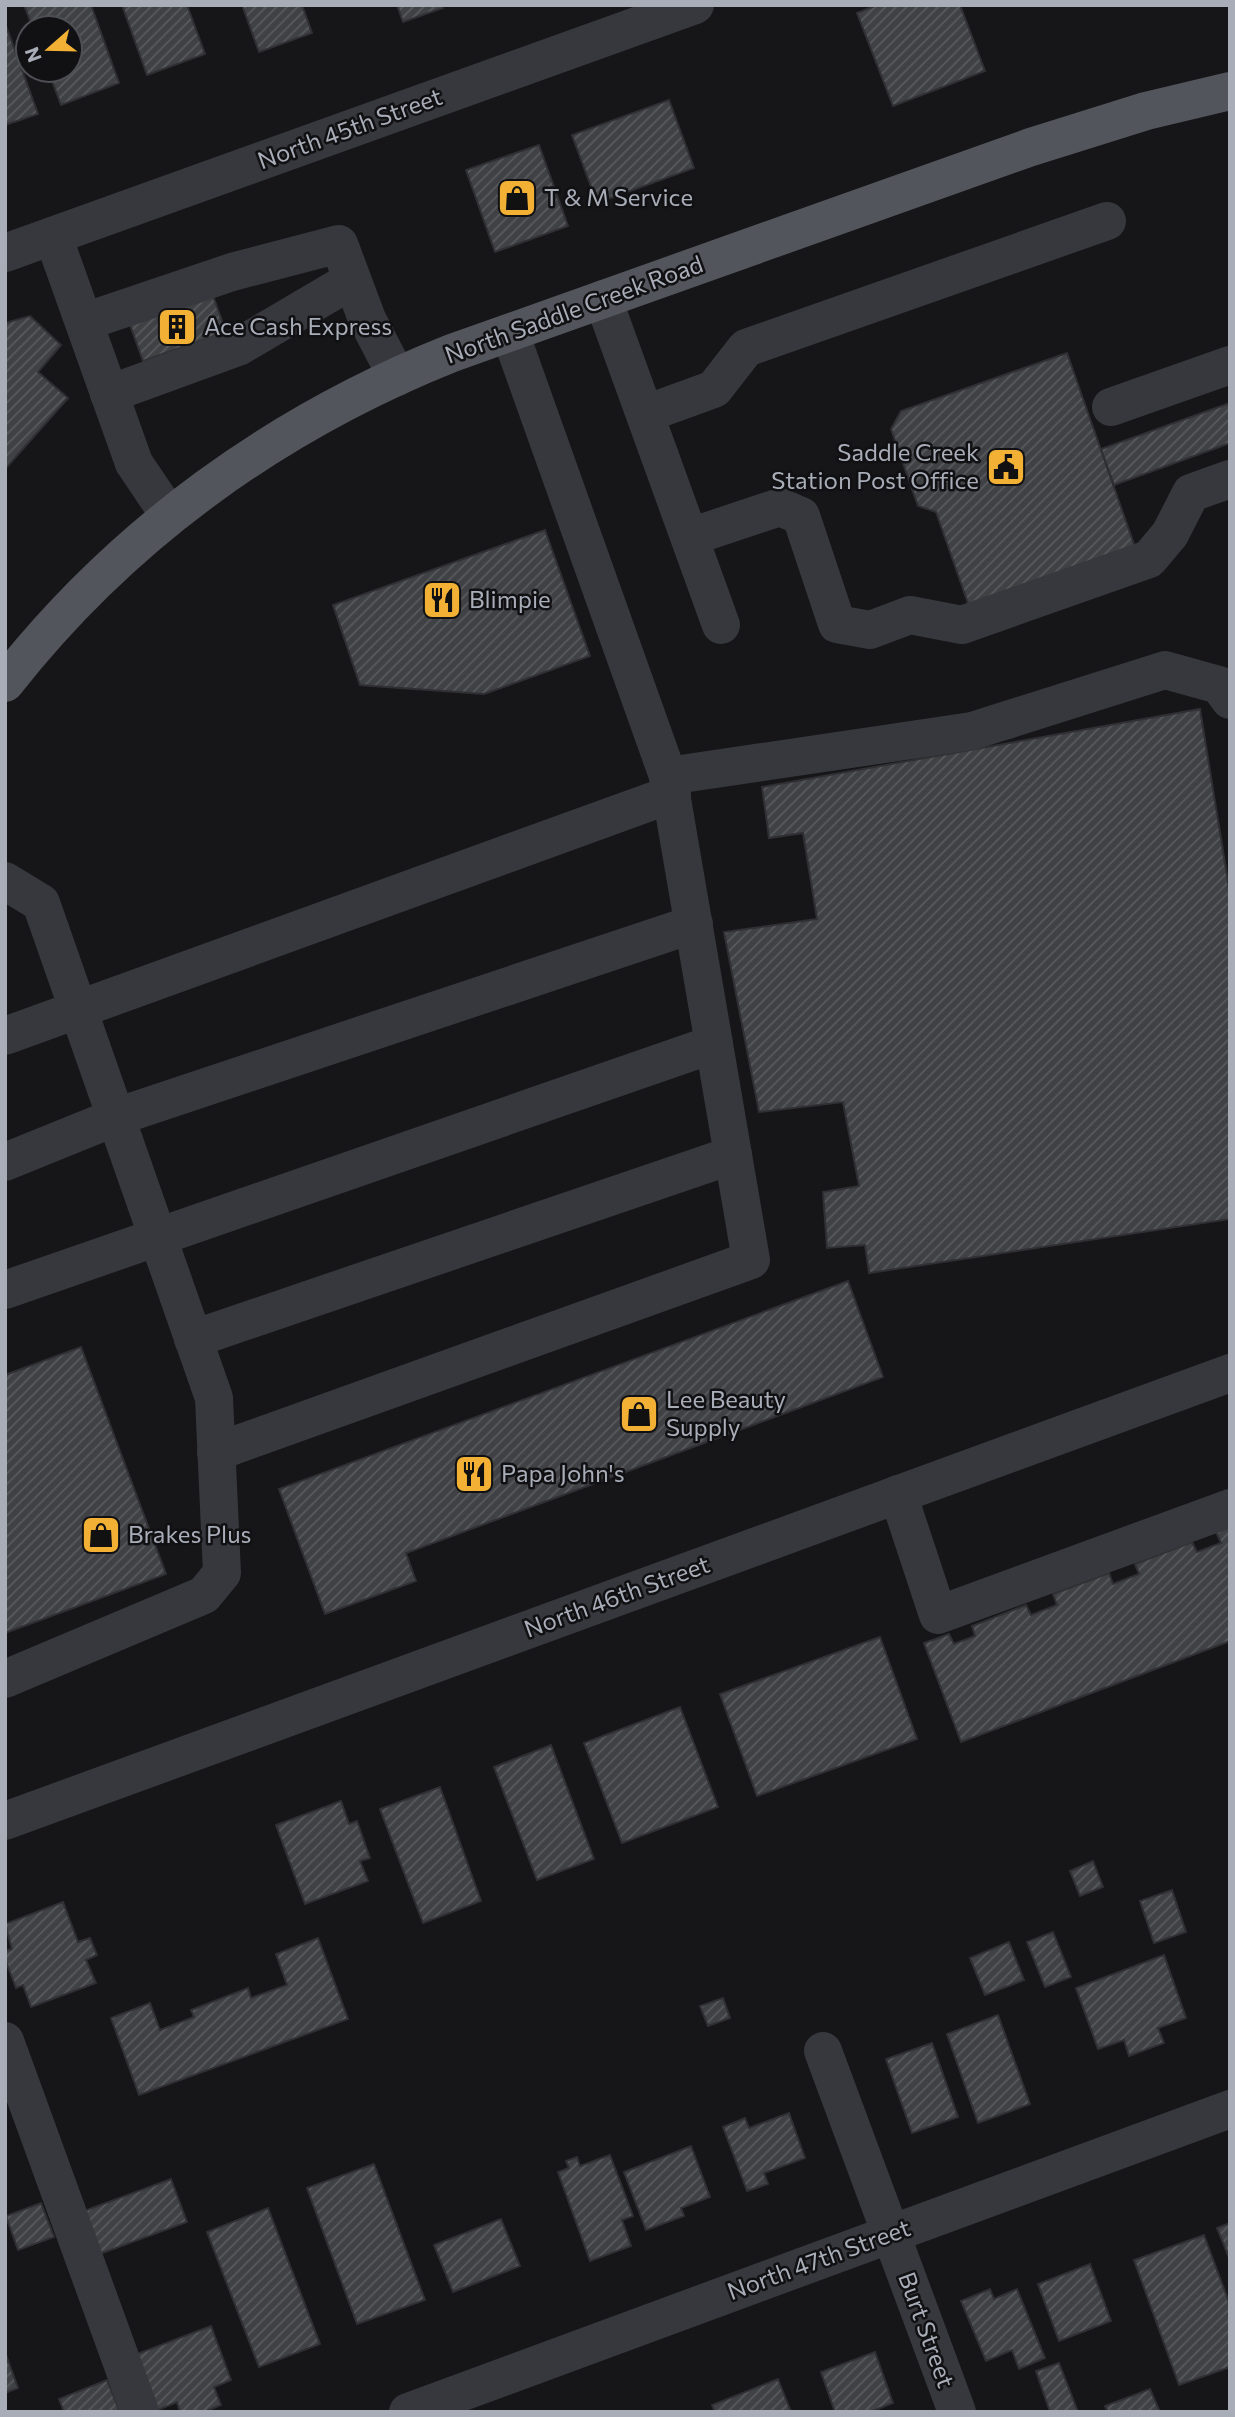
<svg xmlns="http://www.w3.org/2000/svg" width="1235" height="2417" font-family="Commissioner,sans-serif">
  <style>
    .building { fill: url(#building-hatch); stroke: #303034; stroke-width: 2 }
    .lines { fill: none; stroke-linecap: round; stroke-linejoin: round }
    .minor { stroke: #37383d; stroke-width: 38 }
    .major { stroke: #53555c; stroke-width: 38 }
    .labels { text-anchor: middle; stroke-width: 5; stroke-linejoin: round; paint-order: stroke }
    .street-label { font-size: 24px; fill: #a8adb8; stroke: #111113 }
    .poi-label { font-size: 24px; fill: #a8adb8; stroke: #111113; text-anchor: start }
  </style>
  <defs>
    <pattern id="building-hatch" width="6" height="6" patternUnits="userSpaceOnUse" patternTransform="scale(1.75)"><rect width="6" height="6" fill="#404145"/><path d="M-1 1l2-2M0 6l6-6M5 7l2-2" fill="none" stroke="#595a5e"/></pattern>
  </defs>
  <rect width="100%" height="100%" fill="#161618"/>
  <g class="building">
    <polygon points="24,5 91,5 119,83 61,105 48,70 70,70 70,28 33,28"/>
    <polygon points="122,5 187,5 205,54 147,75"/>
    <polygon points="242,5 302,5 312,33 259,52"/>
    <polygon points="397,5 442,5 443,8 403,22"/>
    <polygon points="877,5 960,5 985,71 893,106 857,13"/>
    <polygon points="5,23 38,114 5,125"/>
    <polygon points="669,100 694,168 597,203 572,135"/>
    <polygon points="539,145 568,226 495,252 466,170"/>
    <polygon points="212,293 226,332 143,361 129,322"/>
    <polygon points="30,316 61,345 38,372 68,398 5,469 5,323"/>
    <polygon points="1067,353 1136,550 970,609 936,512 918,506 891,429 901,411"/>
    <polygon points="1230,403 1230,443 1114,485 1101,449"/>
    <polygon points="545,530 590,656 484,694 360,685 333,605"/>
    <polygon points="1200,709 1230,894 1230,1219 869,1273 865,1245 827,1248 823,1192 859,1186 843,1102 759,1112 724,932 817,919 803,833 769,838 762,787"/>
    <polygon points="848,1281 883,1377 406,1553 416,1581 325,1614 279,1489"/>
    <polygon points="81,1347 166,1574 5,1633 5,1375"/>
    <polygon points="1230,1527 1230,1641 961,1742 924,1643 949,1634 954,1644 975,1636 972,1626 1026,1605 1031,1615 1057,1605 1053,1594 1109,1573 1113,1584 1139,1574 1135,1564 1192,1542 1197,1552 1221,1543 1216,1532"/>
    <polygon points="880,1637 917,1739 757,1796 720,1694"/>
    <polygon points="680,1707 718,1807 622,1843 584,1743"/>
    <polygon points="551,1745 594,1859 537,1880 494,1767"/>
    <polygon points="440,1787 481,1901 423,1923 380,1809"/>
    <polygon points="341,1801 349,1824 357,1821 370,1858 360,1861 368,1881 305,1904 276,1825"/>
    <polygon points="1093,1861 1103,1887 1080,1896 1070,1871"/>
    <polygon points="1172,1890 1186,1932 1154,1943 1140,1901"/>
    <polygon points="63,1902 78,1942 90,1938 97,1955 86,1960 96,1983 31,2007 23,1985 16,1988 5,1959 5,1951 12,1949 5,1924"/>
    <polygon points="1053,1932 1071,1977 1045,1987 1027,1942"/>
    <polygon points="318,1938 348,2019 139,2095 111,2018 150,2003 160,2030 194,2017 191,2010 248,1988 251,1998 287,1985 276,1954"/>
    <polygon points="1009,1942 1024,1980 985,1995 970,1958"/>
    <polygon points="1164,1955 1186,2018 1158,2028 1164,2043 1129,2056 1124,2040 1098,2049 1076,1988"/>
    <polygon points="723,1998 730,2018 708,2026 700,2006"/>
    <polygon points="998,2015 1030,2104 978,2123 947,2034"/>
    <polygon points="932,2043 958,2117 912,2133 886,2059"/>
    <polygon points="789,2113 805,2158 764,2173 768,2184 747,2191 723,2127 745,2118 749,2128"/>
    <polygon points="691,2146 710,2197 681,2208 684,2216 646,2230 624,2172"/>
    <polygon points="610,2155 633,2216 622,2220 631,2246 590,2261 558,2172 569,2168 566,2161 577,2157 580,2166"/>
    <polygon points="374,2164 425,2300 357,2324 307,2188"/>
    <polygon points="171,2179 187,2222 97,2255 81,2212"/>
    <polygon points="41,2203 54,2237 18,2250 6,2216"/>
    <polygon points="268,2208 320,2344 259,2367 207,2232"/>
    <polygon points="501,2219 520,2266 453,2292 434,2245"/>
    <polygon points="1230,2223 1230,2260 1217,2228"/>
    <polygon points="1204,2235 1230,2305 1230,2367 1179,2385 1134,2260"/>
    <polygon points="1090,2264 1111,2321 1059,2341 1038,2284"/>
    <polygon points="990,2289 994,2299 1017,2289 1045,2358 1019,2369 1012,2350 986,2361 961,2301"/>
    <polygon points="211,2326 231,2380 214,2387 221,2405 204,2412 180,2412 177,2402 158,2410 137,2354"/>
    <polygon points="5,2352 18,2388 5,2393"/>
    <polygon points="875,2352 893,2403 870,2412 835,2412 821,2372"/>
    <polygon points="1059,2363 1078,2412 1050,2412 1036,2371"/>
    <polygon points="778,2379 791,2412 715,2412 712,2405"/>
    <polygon points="107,2380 120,2412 64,2412 59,2399"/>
    <polygon points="1150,2389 1160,2412 1108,2412 1105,2406"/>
  </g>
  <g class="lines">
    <g class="minor">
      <polyline points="53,236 134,463 169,515"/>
      <polyline points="5,253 695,5"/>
      <polyline points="603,299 721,625"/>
      <polyline points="84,322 232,272 339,244 367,319 397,377"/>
      <polyline points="109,394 238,347 352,280"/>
      <polyline points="1111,407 1230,365"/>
      <polyline points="645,414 714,389 746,348 1107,221"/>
      <polyline points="690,537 780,507 801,516 837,624 870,630 910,615 962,625 1149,559 1170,534 1191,493 1230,479"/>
      <polyline points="668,776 972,731 1165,670 1219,685 1230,700"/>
      <polyline points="5,881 41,903 214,1398 222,1573 204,1595 5,1679"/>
      <polyline points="5,1036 672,794"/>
      <polyline points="5,1162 116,1117 694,924"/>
      <polyline points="5,1290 714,1044"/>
      <polyline points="193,1339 733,1155"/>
      <polyline points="216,1452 751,1260 668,776 510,333"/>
      <polyline points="898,1494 938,1615 1230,1508"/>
      <polyline points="5,1821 1230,1373"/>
      <polyline points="5,2041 140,2412"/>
      <polyline points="823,2051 957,2412"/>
      <polyline points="408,2412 1230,2109"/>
    </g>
    <path class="major" d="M5,683c117,-149 271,-260 447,-330l579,-206 115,-36 84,-20"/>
  </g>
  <defs>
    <g id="shop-square" transform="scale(2.0125)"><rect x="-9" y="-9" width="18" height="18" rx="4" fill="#f2b134" stroke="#111113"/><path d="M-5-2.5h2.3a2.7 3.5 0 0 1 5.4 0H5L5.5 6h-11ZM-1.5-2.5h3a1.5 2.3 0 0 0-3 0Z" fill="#111"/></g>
    <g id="building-square" transform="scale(2.0125)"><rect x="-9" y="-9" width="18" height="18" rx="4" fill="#f2b134" stroke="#111113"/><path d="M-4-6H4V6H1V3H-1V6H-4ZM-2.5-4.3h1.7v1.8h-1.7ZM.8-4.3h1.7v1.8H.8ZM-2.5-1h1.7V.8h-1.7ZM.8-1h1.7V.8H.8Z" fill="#111"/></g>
    <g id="civic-square" transform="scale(2.0125)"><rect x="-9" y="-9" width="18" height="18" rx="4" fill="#f2b134" stroke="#111113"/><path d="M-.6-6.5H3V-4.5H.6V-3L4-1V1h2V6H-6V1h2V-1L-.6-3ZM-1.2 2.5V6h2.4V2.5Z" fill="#111"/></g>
    <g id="restaurant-square" transform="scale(2.0125)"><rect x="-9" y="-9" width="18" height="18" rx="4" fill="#f2b134" stroke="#111113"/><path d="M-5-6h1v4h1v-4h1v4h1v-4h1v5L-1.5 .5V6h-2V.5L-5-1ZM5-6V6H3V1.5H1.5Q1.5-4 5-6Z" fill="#111"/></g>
  </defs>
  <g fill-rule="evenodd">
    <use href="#shop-square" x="517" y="198"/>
    <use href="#building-square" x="177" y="327"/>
    <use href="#civic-square" x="1006" y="467"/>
    <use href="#restaurant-square" x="442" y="600"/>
    <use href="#shop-square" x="639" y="1414"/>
    <use href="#restaurant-square" x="474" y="1474"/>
    <use href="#shop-square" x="101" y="1535"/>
  </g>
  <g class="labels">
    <g class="street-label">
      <text transform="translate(350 129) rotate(-20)" y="8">North 45th Street</text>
      <text transform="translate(574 310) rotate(-20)" y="8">North Saddle Creek Road</text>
      <text transform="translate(617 1597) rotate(-20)" y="8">North 46th Street</text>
      <text transform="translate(819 2260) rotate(-20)" y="8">North 47th Street</text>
      <text transform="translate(926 2330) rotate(70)" y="8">Burt Street</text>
    </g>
    <g class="poi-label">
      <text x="544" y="206">T &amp; M Service</text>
      <text x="204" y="335">Ace Cash Express</text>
      <text x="979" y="461" text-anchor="end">Saddle Creek<tspan x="979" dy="28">Station Post Office</tspan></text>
      <text x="469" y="608">Blimpie</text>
      <text x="666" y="1408">Lee Beauty<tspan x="666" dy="28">Supply</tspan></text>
      <text x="501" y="1482">Papa John's</text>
      <text x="128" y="1543">Brakes Plus</text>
    </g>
  </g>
  <rect width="1235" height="2417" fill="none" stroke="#a8adb8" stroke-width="14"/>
  <g transform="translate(49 49) rotate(250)"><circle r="33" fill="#111113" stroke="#4d4f55" stroke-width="2"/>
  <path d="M0-5L12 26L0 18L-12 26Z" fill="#f2b134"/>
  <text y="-10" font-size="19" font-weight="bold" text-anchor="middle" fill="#a8adb8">N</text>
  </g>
</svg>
